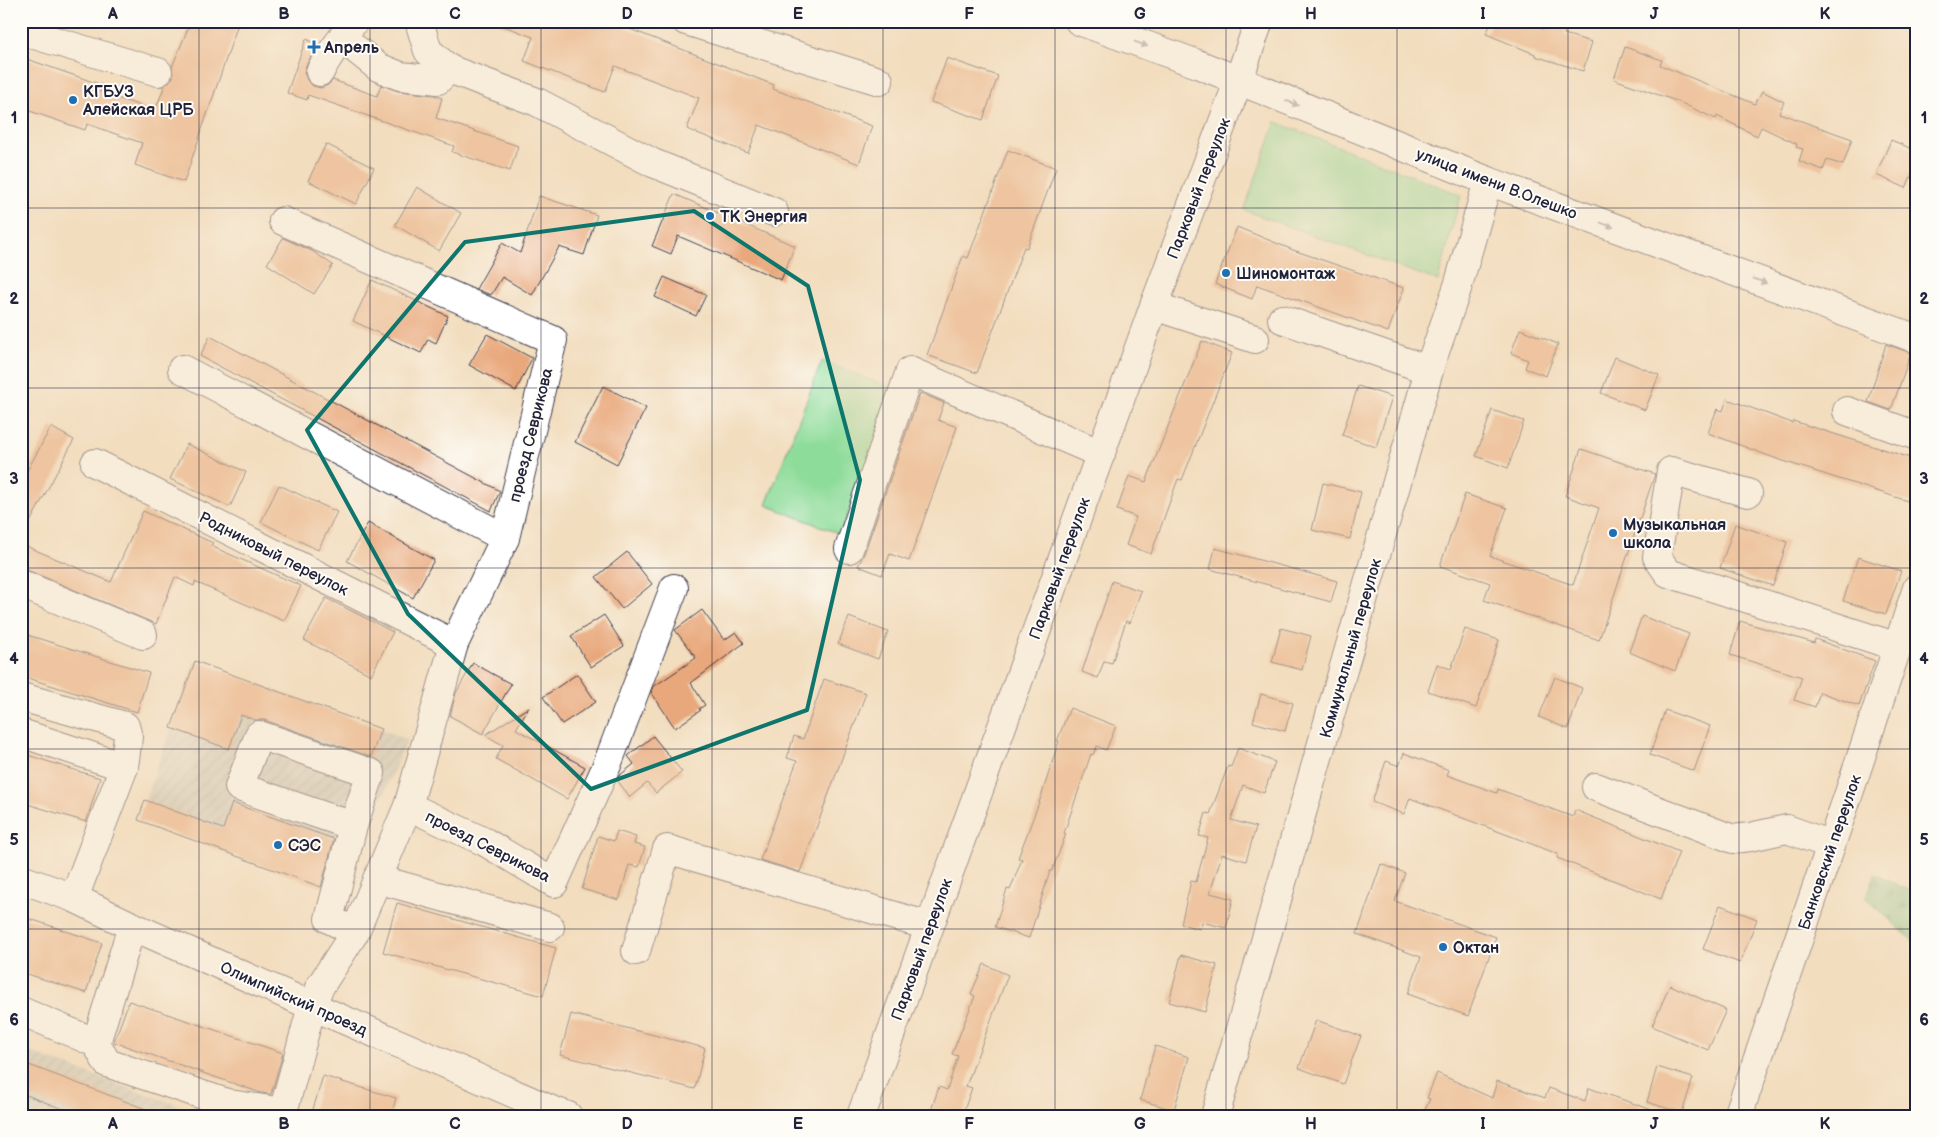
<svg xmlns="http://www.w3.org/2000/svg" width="1938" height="1137" font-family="'Balsamiq Sans',sans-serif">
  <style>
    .industrial { fill: url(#industrial-furrows) }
    .forest { fill: url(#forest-firs); stroke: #4a6f5e }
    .green { fill: #8edc9a; stroke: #587f6a }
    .building { fill: #e9a87c }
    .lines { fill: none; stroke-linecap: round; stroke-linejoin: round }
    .minor-casing { stroke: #413e4f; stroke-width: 30 }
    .minor { stroke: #fff; stroke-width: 28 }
    .oneway { fill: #9c9ca7 }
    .marked { fill: none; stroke: #0f766e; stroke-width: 4; stroke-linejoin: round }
    .grid { fill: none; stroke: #22223b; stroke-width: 1; stroke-opacity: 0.55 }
    .poi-dot { fill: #1f6fb2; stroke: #fdfcf7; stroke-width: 2 }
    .labels { text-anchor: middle; stroke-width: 4; stroke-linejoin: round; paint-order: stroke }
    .poi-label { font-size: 16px; font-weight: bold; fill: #22223b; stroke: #fdfcf7; text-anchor: start }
    .street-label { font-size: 16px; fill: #22223b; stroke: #fdfcf7 }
    .neatline { fill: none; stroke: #22223b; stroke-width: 2 }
    .grid-label { font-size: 16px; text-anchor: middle; font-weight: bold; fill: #22223b }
  </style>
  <defs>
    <pattern id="industrial-furrows" width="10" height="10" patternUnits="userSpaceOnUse" patternTransform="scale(1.25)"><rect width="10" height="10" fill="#c7c5b8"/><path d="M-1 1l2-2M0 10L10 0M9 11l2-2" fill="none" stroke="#aba99f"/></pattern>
    <pattern id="forest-firs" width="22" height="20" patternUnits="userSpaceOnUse" patternTransform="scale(1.25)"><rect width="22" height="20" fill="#72bc82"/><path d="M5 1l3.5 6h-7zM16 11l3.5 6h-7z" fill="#5d986c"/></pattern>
  </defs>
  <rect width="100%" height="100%" fill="#fdfcf7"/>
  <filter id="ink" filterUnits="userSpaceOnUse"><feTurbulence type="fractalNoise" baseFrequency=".02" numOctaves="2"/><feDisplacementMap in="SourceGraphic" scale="10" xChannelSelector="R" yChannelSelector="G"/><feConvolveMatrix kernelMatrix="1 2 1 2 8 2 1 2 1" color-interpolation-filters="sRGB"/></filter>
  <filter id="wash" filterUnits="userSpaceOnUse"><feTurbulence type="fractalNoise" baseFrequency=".0096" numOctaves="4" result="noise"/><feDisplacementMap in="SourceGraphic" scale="20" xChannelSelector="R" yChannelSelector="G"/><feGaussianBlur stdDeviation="1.12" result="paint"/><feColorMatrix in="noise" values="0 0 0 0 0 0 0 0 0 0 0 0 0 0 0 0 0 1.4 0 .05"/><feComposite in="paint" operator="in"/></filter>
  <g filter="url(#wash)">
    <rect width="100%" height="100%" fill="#f2ddbe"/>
    <g class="industrial">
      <polygon points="195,661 381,729 407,740 340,894 138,820"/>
      <polygon points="23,1050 180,1106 179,1116 27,1116 21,1114"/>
    </g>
    <g class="forest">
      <polygon points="1917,683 1917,732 1905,708"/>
      <polygon points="1875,874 1917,894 1917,945 1866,898"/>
    </g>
    <g class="green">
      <polygon points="1276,122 1461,195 1438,281 1244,210"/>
      <polygon points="822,361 896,390 840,534 766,505"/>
    </g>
    <g id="blocks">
      <g class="building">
        <polygon points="191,21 239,21 184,182 135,165 142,143 87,124 85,130 21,108 21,57 102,85 100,92 155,111 165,85 173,77 172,67"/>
        <polygon points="496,21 609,21 774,85 773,89 872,126 859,164 759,125 748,153 687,129 699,98 615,66 605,92 524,61 533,37 496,23"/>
        <polygon points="1492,21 1524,21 1543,29 1545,21 1568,21 1564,34 1592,42 1583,71 1535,56 1535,54 1486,34"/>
        <polygon points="306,39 318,44 306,65 304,72 307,80 313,86 321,88 328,85 333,80 377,96 381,85 398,91 434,95 442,98 436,118 518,146 510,171 452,152 454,146 308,95 307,100 287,93"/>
        <polygon points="1625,47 1662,60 1660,65 1755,104 1762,91 1784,102 1779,113 1852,139 1843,165 1827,160 1823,170 1799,161 1803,149 1796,147 1797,144 1761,127 1757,136 1717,116 1716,119 1679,102 1614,79"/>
        <polygon points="947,58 998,76 983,120 931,102"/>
        <polygon points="1891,140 1917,151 1917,162 1906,188 1876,175"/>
        <polygon points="326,144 374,168 356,204 308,181"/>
        <polygon points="1008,150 1056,168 1027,248 1024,247 977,373 927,355 963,256 968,258"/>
        <polygon points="417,187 461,213 439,251 395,225"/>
        <polygon points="674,194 795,246 781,280 678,236 671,254 652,246"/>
        <polygon points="539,196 597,215 584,255 559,247 532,295 502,277 491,295 476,289 502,243 520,253"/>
        <polygon points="1237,227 1293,250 1404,288 1388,332 1257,285 1252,299 1215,284"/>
        <polygon points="283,238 312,251 333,265 314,294 267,264"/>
        <polygon points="664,277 706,295 696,316 655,297"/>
        <polygon points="372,280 448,316 436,343 428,339 421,353 353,321"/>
        <polygon points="1520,329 1558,344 1546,376 1525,368 1528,360 1511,353"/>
        <polygon points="487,334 532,358 516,391 469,365"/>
        <polygon points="210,336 500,491 491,511 200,356"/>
        <polygon points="1202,341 1232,353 1182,480 1178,479 1151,554 1126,545 1136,517 1117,510 1129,476 1146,482"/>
        <polygon points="1886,344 1911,353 1891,410 1868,402"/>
        <polygon points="1615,357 1659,375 1645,410 1601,393"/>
        <polygon points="603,386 646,408 617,464 575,442"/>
        <polygon points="1358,386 1392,397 1376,447 1342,435"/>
        <polygon points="920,393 944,403 938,420 957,427 909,561 890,554 882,575 858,566 864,554"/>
        <polygon points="1727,399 1792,423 1793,421 1917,460 1917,504 1777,459 1708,433 1717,409 1723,411"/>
        <polygon points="1492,410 1524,421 1508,468 1476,456"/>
        <polygon points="51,427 74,440 21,539 21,482"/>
        <polygon points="187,444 246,472 230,507 170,479"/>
        <polygon points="1581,449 1655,474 1599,640 1484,600 1490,583 1440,566 1465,494 1507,508 1490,556 1573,585 1599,508 1565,496"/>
        <polygon points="1323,483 1361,492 1350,539 1312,530"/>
        <polygon points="279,485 337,512 318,550 261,522"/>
        <polygon points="143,511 213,543 211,546 301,586 284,621 195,582 194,586 175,577 156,624 27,570 21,569 21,544 111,582"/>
        <polygon points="368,523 434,560 413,598 347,561"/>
        <polygon points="1735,524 1787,542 1773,586 1720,568"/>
        <polygon points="1215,548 1337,581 1331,602 1210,569"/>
        <polygon points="627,552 652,584 622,609 596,577"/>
        <polygon points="1858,557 1901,571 1886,614 1843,601"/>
        <polygon points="1112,581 1141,591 1130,623 1126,621 1112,663 1104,661 1098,678 1082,672"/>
        <polygon points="326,598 393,632 371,675 304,640"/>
        <polygon points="702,610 724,640 736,632 744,643 691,683 705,705 699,709 701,710 675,728 651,692 653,687 696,658 675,630"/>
        <polygon points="604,615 624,646 591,667 571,636"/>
        <polygon points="1642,616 1689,634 1675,671 1629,652"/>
        <polygon points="849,617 888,632 878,659 838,644"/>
        <polygon points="1740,621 1814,643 1815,639 1875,661 1859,706 1820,692 1815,707 1794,700 1802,677 1730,655"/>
        <polygon points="1281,628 1311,636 1302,670 1272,662"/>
        <polygon points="1465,629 1499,640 1476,708 1428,691 1437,664 1451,669"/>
        <polygon points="21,633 149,673 137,712 21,676"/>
        <polygon points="195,661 381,729 371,757 264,720 255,720 241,715 229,749 171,728"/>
        <polygon points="473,663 511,684 483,734 450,716 456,693"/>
        <polygon points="577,674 596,702 562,724 543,697"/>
        <polygon points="1555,677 1582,688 1568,729 1539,717"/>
        <polygon points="824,679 866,693 800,872 760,860 797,761 787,758 794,736 803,739"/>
        <polygon points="1261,694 1293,703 1285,731 1253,722"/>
        <polygon points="529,707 516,729 585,767 567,799 496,759 503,745 485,735"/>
        <polygon points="1070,708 1116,726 1106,750 1097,746 1093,755 1091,754 1064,833 1066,834 1052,871 1050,871 1029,938 995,927 1007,889 1010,890 1022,859 1018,858 1041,797 1059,741 1057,741"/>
        <polygon points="1665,710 1710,726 1694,771 1650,755"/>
        <polygon points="653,736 682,772 656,793 647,783 630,797 617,780 619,776 634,764 628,756"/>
        <polygon points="1238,748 1275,762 1264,793 1243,785 1231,820 1256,827 1246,861 1222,854 1210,893 1233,899 1226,928 1202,922 1200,929 1181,924 1191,881 1196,882 1208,838 1199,836 1206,813 1210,814 1228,766 1231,767"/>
        <polygon points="21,753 100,778 86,822 21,802"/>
        <polygon points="1404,753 1449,770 1447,775 1497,793 1498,789 1573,817 1575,810 1679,852 1661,899 1557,858 1558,854 1410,798 1404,814 1372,802 1386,761 1399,766"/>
        <polygon points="145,800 223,829 232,803 334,839 321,887 138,820"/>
        <polygon points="617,831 636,837 634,844 645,847 639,867 629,865 619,900 582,889 598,836 614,841"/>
        <polygon points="1381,864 1405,873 1395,901 1496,937 1468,1016 1408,994 1421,957 1357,934"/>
        <polygon points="397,903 556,948 543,996 383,952"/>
        <polygon points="1720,905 1757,919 1740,963 1703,949"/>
        <polygon points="21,916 102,943 86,993 21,972"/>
        <polygon points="1181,955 1217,965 1205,1012 1169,1002"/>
        <polygon points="984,964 1008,975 966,1086 972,1088 962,1116 929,1116 939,1087 947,1090 958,1056 952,1054 975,996 971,994"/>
        <polygon points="1670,985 1726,1010 1708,1050 1652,1026"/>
        <polygon points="129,1001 283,1053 271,1094 261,1093 114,1042"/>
        <polygon points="571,1014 705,1048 695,1089 560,1055"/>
        <polygon points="1316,1020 1361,1036 1343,1084 1299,1068"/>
        <polygon points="1155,1046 1189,1057 1174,1110 1140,1100"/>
        <polygon points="21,1062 159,1114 159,1116 81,1116 21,1093"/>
        <polygon points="1657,1067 1693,1078 1682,1113 1647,1102"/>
        <polygon points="1437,1073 1492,1098 1497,1081 1545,1098 1549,1088 1585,1101 1589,1088 1661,1113 1660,1116 1422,1116 1430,1099 1427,1098"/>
        <polygon points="323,1076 396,1098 391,1116 311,1116"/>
      </g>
    </g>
  </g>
  <g filter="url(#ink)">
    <use href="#blocks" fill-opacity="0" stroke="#413e4f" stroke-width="1"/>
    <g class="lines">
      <g class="minor-casing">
        <g id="minor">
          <polyline points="419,21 428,51 449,69"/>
          <polyline points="686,21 879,81"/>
          <polyline points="1079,21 1195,63 1488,181 1917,339"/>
          <polyline points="21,31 158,72"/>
          <polyline points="343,39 378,67 400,76 438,80 449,69 537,102 653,163 774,212"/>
          <path d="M320,72c9,-20 22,-32 34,-51"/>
          <polyline points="1154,306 1255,339"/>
          <polyline points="1282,319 1429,370"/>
          <polyline points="182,369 505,538"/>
          <polyline points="1847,411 1917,436"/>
          <polyline points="95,463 454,644"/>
          <polyline points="1748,493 1671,471 1657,557 1668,573 1898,647"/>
          <polyline points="849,549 910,371 1101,454"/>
          <polyline points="21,584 143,635"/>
          <polyline points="21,697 125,726 128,737 124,767"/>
          <polyline points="21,733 124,767 74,898"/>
          <polyline points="1596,787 1733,839 1750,837 1787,829 1831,845"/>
          <polyline points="408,806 485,842 554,883 607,765 674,588"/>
          <polyline points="353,826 371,773 259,735 239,787 353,826 329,919 355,932"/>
          <polyline points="21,879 74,898 132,926 312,1006 554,1111 568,1116"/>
          <polyline points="377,879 550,927"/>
          <polyline points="636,951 667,849 929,926"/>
          <polyline points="21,1011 96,1043 132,926"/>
          <polyline points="96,1043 107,1063 230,1104 283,1112"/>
          <polyline points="279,1116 283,1112 312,1006 319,988 355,932 408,806 454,644 505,538 553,340 283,221"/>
          <polyline points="861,1116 1154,306 1238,82 1259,21"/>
          <polyline points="1215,1116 1432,360 1458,286 1488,181"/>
          <polyline points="1738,1116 1850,790 1917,588"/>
        </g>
      </g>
      <use href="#minor" class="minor"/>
    </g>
    <defs><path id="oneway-solid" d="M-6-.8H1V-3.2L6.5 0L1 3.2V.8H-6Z" transform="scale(1.25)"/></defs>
    <g class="oneway">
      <use href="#oneway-solid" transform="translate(1141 44) rotate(20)"/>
      <use href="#oneway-solid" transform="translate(1292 103) rotate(22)"/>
      <use href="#oneway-solid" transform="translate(1607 225) rotate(20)"/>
      <use href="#oneway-solid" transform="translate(1760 281) rotate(20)"/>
    </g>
  </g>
  <path d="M0 0H1938V1137H0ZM694,211l114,75 52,194 -53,230 -216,79 -183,-175 -101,-184 158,-188z" fill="#f2ddbe" fill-opacity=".55" fill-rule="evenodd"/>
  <path class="marked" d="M694,211l114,75 52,194 -53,230 -216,79 -183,-175 -101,-184 158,-188z"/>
  <path class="grid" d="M199,21v1095M370,21v1095M541,21v1095M712,21v1095M883,21v1095M1055,21v1095M1226,21v1095M1397,21v1095M1568,21v1095M1739,21v1095M21,208h1896M21,388h1896M21,568h1896M21,749h1896M21,929h1896"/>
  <g class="poi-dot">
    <path d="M311.5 39.5h5v5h5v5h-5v5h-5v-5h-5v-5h5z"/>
    <circle cx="73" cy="100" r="5"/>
    <circle cx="710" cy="216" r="5"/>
    <circle cx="1226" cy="273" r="5"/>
    <circle cx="1613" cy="533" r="5"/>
    <circle cx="278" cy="845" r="5"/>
    <circle cx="1443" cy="947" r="5"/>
  </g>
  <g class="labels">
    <g class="poi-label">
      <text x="324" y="53">Апрель</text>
      <text x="83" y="97">КГБУЗ<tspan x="83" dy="18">Алейская ЦРБ</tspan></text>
      <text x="720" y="222">ТК Энергия</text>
      <text x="1236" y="279">Шиномонтаж</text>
      <text x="1623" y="530">Музыкальная<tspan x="1623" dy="18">школа</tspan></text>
      <text x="288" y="851">СЭС</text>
      <text x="1453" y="953">Октан</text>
    </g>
    <g class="street-label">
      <text transform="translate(1497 183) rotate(21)" y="6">улица имени В.Олешко</text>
      <text transform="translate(1198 188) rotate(-69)" y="6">Парковый переулок</text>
      <text transform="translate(530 435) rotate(-76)" y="6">проезд Севрикова</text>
      <text transform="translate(274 553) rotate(27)" y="6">Родниковый переулок</text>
      <text transform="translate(1059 568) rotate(-70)" y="6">Парковый переулок</text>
      <text transform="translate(1350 648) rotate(-74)" y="6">Коммунальный переулок</text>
      <text transform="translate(488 846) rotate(27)" y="6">проезд Севрикова</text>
      <text transform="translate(1829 852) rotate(-71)" y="6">Банковский переулок</text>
      <text transform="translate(921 949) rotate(-70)" y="6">Парковый переулок</text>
      <text transform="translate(294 998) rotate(24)" y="6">Олимпийский проезд</text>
    </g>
  </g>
  <rect width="1938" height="1137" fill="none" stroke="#fdfcf7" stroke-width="55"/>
  <rect x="28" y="28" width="1882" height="1082" class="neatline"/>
  <g class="grid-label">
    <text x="113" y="19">A</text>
    <text x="284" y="19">B</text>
    <text x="455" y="19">C</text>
    <text x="627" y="19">D</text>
    <text x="798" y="19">E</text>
    <text x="969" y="19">F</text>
    <text x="1140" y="19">G</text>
    <text x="1311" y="19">H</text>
    <text x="1483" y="19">I</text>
    <text x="1654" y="19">J</text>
    <text x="1825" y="19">K</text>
    <text x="14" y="123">1</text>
    <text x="1924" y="123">1</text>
    <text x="14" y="304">2</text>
    <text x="1924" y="304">2</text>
    <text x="14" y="484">3</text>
    <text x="1924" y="484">3</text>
    <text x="14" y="664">4</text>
    <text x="1924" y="664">4</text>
    <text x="14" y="845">5</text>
    <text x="1924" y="845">5</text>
    <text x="14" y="1025">6</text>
    <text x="1924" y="1025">6</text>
    <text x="113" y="1129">A</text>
    <text x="284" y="1129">B</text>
    <text x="455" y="1129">C</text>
    <text x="627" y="1129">D</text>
    <text x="798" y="1129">E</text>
    <text x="969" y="1129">F</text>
    <text x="1140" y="1129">G</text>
    <text x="1311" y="1129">H</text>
    <text x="1483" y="1129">I</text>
    <text x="1654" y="1129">J</text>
    <text x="1825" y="1129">K</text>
  </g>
</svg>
